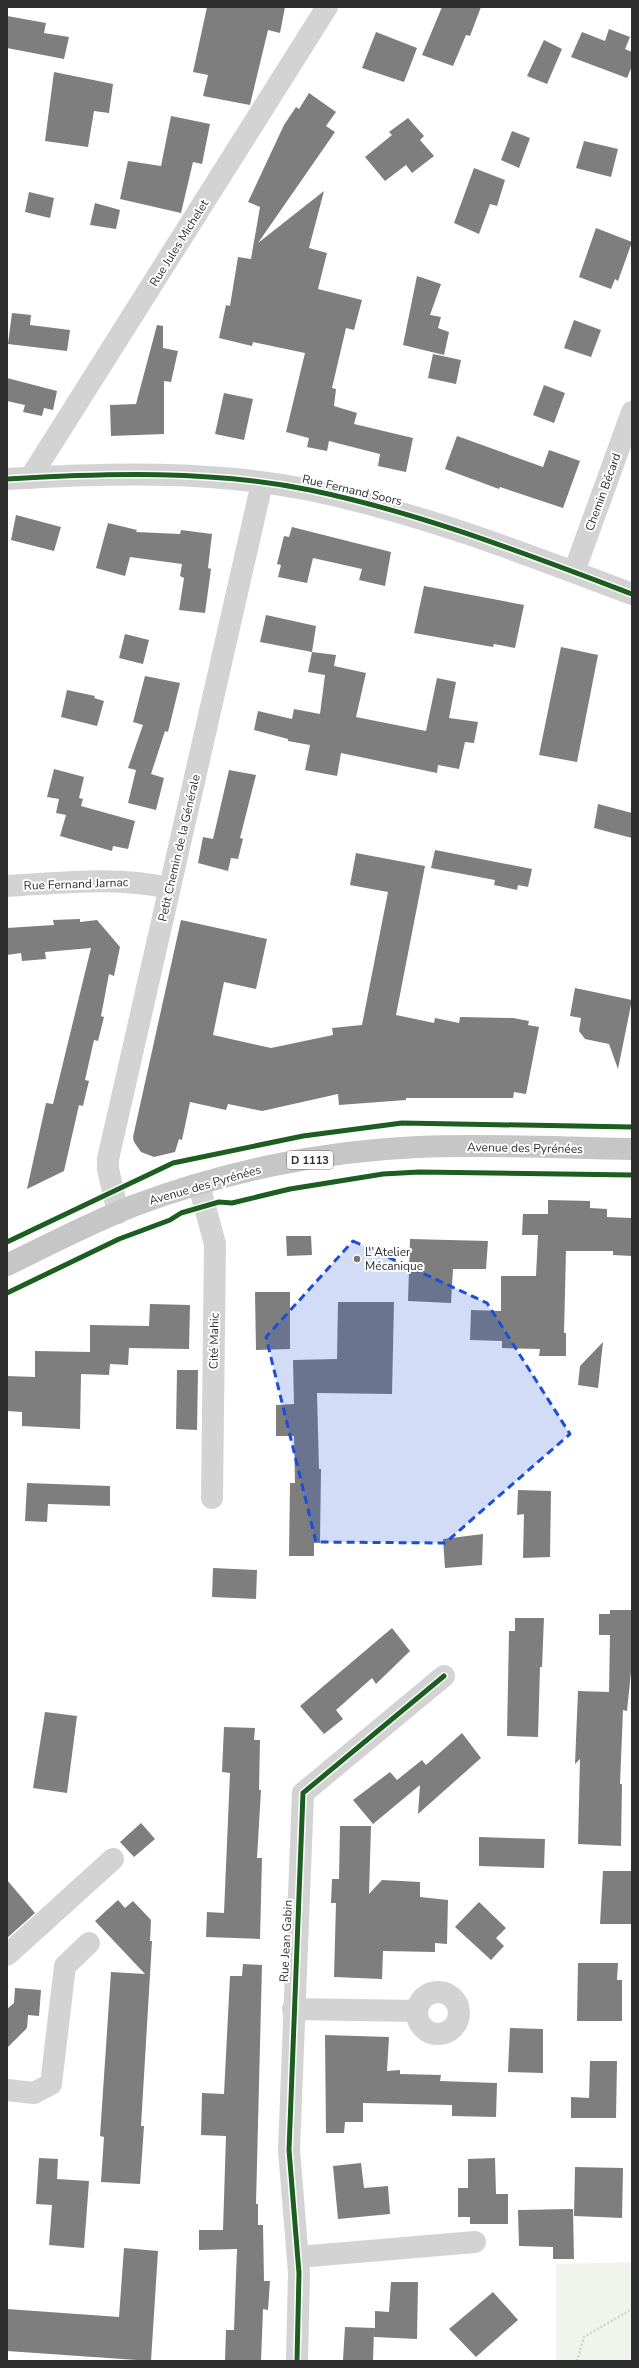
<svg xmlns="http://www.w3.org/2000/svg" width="639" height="2368" font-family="'Nunito Sans',sans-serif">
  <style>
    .green { fill: #f1f3ed }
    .building { fill: #7e7e7e }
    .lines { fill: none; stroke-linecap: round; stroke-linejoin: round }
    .path { stroke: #d3d3d3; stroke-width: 2.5; stroke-dasharray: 2 2; stroke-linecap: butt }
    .minor { stroke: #d3d3d3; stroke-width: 22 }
    .major { stroke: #c6c6c6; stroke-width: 22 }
    .cycleway-casing { stroke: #fff; stroke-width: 8 }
    .cycleway { stroke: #1b5e20; stroke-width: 5 }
    .marked { fill: #1d4ed8; fill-opacity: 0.2; stroke: #1d4ed8; stroke-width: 3; stroke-dasharray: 8 5; stroke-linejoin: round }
    .poi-dot { fill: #777; stroke: #fff; stroke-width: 1.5 }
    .labels { text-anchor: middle; stroke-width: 4; stroke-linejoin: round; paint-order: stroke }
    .shield { fill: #fff; stroke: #6d6d6d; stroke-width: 1 }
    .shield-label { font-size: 11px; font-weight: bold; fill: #2e2e2e }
    .street-label { font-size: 12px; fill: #2e2e2e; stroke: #fff }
    .poi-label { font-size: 12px; fill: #2e2e2e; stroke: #fff; text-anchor: start }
  </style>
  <rect width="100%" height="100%" fill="#fff"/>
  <polygon class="green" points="632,2262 632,2361 556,2361 556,2264"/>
  <g class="building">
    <polygon points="207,7 285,7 280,33 268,30 250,105 203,96 208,75 193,72"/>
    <polygon points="442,7 481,7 470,36 466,35 453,66 422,55"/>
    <polygon points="7,16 46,23 44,33 69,37 64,59 7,48"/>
    <polygon points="609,29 630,37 625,49 632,52 632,66 627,78 571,57 582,32 605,41"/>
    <polygon points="376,32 417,48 404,82 362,68"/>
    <polygon points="544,40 562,49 547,84 527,76"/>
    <polygon points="54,72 113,84 109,113 94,111 88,147 45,141"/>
    <polygon points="309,93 336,112 326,126 335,132 258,243 324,191 309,248 327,253 318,289 362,300 354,330 346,328 332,388 336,389 334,406 357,413 354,424 413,438 406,472 378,466 380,454 329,441 327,451 307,447 309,438 286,432 305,353 253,342 252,346 219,338 226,305 230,306 238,257 251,259 260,207 248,202 284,125 296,107 299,109"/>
    <polygon points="171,116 210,124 202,164 193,162 181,213 120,199 128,161 161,166"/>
    <polygon points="408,118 424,136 420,140 434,156 412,173 406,165 385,181 365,157 392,135 389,132"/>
    <polygon points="512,131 530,138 519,168 501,160"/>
    <polygon points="584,141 618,149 611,177 576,168"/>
    <polygon points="474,168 505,180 497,206 490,204 479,234 454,223"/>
    <polygon points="29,192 54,198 50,218 25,212"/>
    <polygon points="95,203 120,210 116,229 90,225"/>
    <polygon points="596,228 632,242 618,281 615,279 611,289 579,277"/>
    <polygon points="417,276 441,284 430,315 441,317 438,328 449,332 444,355 403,345"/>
    <polygon points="12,313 31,315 30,325 70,330 67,351 8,344"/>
    <polygon points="574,320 601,330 591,357 564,348"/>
    <polygon points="157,325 163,326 163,348 178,351 171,382 164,381 164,434 111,436 110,405 136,404"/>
    <polygon points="433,354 461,360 456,384 428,378"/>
    <polygon points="7,378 57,391 53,410 44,408 42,416 23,412 25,405 7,401"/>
    <polygon points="544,385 565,393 554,423 533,415"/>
    <polygon points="224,393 253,399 244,440 215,434"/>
    <polygon points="457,436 543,467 549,450 580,461 563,508 500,487 499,489 445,469"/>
    <polygon points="16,515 61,527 54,551 11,540"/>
    <polygon points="108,523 137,530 136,532 180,534 181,530 212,534 208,568 211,569 205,613 179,610 184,578 180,576 182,564 130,557 125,576 96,568"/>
    <polygon points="292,527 391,552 385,586 359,580 362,569 313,558 307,583 278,577 281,565 277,564 284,536 289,537"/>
    <polygon points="424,586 524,605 515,648 494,644 493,647 414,633"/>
    <polygon points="266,615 316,626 312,652 260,642"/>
    <polygon points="125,634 149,640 143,664 119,658"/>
    <polygon points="561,647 598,655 577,762 539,755"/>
    <polygon points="312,652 336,655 334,666 366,673 356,717 426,731 437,678 456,682 449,718 478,722 474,743 465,742 459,769 438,765 437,773 341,753 337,776 305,770 310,745 288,741 288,739 254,730 258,711 292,719 294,709 320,714 325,675 308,672"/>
    <polygon points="145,676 180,683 168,732 165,731 151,774 164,778 156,810 128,803 136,770 128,768 143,725 133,722"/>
    <polygon points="67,690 95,696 94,698 104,701 97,726 61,717"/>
    <polygon points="54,769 84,777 79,798 83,799 81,806 135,821 128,849 113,846 112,851 60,836 66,815 56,813 59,799 47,797"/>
    <polygon points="229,770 256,775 240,838 243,839 238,859 231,858 228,871 198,863 203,837 213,839"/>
    <polygon points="598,804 632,813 632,838 594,828"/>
    <polygon points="435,850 532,869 528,887 518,885 517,890 494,885 495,880 431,868"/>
    <polygon points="356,853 425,866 396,1015 434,1023 435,1018 459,1023 460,1017 513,1018 529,1021 528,1025 539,1027 526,1094 514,1092 513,1098 406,1098 406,1100 339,1105 338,1094 262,1111 228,1104 226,1110 190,1102 182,1140 179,1139 175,1152 154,1157 141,1152 134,1142 133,1137 181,920 267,939 256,989 224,982 213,1035 271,1048 333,1035 332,1028 362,1025 388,892 350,885"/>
    <polygon points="80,919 80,922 97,920 120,947 114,976 109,974 101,1016 104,1017 98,1041 94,1040 85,1080 89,1081 86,1093 83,1106 79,1105 64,1171 27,1189 46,1103 53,1104 91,948 45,952 46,959 22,961 21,953 7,955 7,928 54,925 53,920"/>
    <polygon points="575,988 632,1000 618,1069 609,1044 585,1039 579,1031 581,1018 570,1016"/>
    <polygon points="548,1200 590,1201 590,1208 607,1209 607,1217 632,1218 632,1256 613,1255 613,1251 566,1251 564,1333 566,1333 566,1356 539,1356 540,1349 502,1348 502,1341 470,1340 471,1310 501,1311 501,1276 536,1276 538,1235 522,1235 523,1214 548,1214"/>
    <polygon points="286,1236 311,1236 312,1255 287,1256"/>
    <polygon points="410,1239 488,1241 486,1269 453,1269 451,1303 408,1301"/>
    <polygon points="255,1292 290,1292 290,1349 256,1350"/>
    <polygon points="338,1302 394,1302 392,1394 317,1393 319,1469 321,1469 320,1543 314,1543 314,1556 289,1556 290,1483 295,1483 294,1436 276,1436 276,1405 294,1404 293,1360 337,1359"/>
    <polygon points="150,1304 190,1305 189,1349 129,1348 128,1365 110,1364 109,1375 81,1374 80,1429 22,1426 22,1412 7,1411 7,1376 35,1377 35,1351 90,1352 90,1325 149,1326"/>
    <polygon points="603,1342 598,1388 578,1385 580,1366"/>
    <polygon points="177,1370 198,1370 197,1430 176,1429"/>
    <polygon points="27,1483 110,1486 110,1506 48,1504 47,1522 25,1521"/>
    <polygon points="518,1490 551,1491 550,1557 523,1558 524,1514 517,1515"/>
    <polygon points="483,1534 482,1565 445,1568 443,1539"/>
    <polygon points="213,1568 257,1570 256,1599 212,1597"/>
    <polygon points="610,1610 632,1610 632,1662 627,1711 623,1710 620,1784 622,1784 621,1846 578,1844 580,1759 575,1764 578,1691 609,1692 610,1635 599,1635 599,1614 610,1614"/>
    <polygon points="515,1618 544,1618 542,1667 540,1667 538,1737 507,1736 509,1631 515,1631"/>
    <polygon points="392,1628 410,1651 376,1684 372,1678 336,1710 343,1719 324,1734 300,1706"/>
    <polygon points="45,1712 77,1716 67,1793 33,1788"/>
    <polygon points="224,1727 255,1728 254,1740 260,1740 259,1790 261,1790 257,1858 262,1858 260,1939 206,1937 207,1912 224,1913 230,1773 222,1772"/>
    <polygon points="462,1733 481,1758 418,1814 420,1785 373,1824 353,1800 390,1772 397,1780 422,1760 426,1765"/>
    <polygon points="141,1823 155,1839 134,1857 120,1842"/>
    <polygon points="340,1826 371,1826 369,1894 382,1880 420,1882 420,1897 448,1900 447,1944 435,1943 435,1952 383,1951 382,1979 334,1977 336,1903 331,1903 332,1879 339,1879"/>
    <polygon points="479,1837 545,1839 544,1868 479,1866"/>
    <polygon points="603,1871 632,1871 632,1924 600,1924"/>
    <polygon points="7,1880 35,1913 7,1938"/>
    <polygon points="118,1900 125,1908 133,1901 151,1920 150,1941 152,1941 141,2126 144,2126 140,2184 101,2182 104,2137 100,2136 111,1972 145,1974 95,1921"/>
    <polygon points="479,1902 506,1928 496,1938 504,1946 491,1960 455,1927"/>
    <polygon points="578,1963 618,1963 617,1980 622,1980 622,2021 577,2021"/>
    <polygon points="243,1964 262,1965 256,2204 258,2204 258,2225 263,2225 264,2281 270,2281 268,2310 263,2309 261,2361 225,2361 226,2330 234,2330 237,2249 199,2250 199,2230 223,2230 226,2136 201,2135 202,2093 224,2094 230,1976 242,1976"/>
    <polygon points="15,1988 41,1990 39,2016 28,2015 27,2028 7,2048 7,2009 14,2003"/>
    <polygon points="510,2028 543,2029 543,2073 508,2072"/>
    <polygon points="325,2035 389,2037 387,2071 400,2070 400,2074 441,2075 440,2081 497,2083 496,2117 452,2116 452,2105 363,2103 363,2122 345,2122 344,2133 326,2133"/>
    <polygon points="590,2061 617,2061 616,2118 571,2118 571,2097 589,2098"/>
    <polygon points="39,2158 58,2159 57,2179 89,2181 84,2248 49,2245 52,2205 36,2204"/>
    <polygon points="495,2158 496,2194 508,2194 508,2224 470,2224 470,2217 458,2217 458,2188 468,2188 468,2159"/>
    <polygon points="361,2163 364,2188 388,2186 390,2214 338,2219 333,2166"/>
    <polygon points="575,2167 623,2168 622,2218 574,2216"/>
    <polygon points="573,2209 574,2259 553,2259 553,2247 519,2246 518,2210"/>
    <polygon points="124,2248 158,2251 151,2361 7,2351 7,2309 119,2317"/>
    <polygon points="391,2282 418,2282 417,2339 374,2337 374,2331 373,2360 343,2360 345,2327 375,2328 375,2311 389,2312"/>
    <polygon points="493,2292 518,2320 476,2357 449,2329"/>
  </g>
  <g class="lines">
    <polyline class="path" points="577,2361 584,2337 632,2309"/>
    <g class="minor">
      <polyline points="30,478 327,7"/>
      <path d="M7,479c100,-6 204,-9 303,11 111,23 216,64 322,104"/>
      <polyline points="574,572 632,412"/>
      <path d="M7,886c55,-3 108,-10 162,2"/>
      <polyline points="199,1185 215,1244 212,1498"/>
      <polyline points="118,1213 108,1169 108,1159 262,483"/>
      <polyline points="7,1955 113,1859"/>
      <circle cx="438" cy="2013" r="21"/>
      <polyline points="293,2009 417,2011"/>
      <polyline points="7,2090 34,2093 51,2084 65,1966 89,1943"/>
      <polyline points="298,2257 475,2242"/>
      <polyline points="297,2361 299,2273 289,2150 303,1793 444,1676"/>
    </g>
    <path class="major" d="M7,1265c41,-20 83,-42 126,-59 90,-34 189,-55 285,-59 71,-3 143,1 214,2"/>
    <g class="cycleway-casing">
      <g id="cycleway">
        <path d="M7,479c100,-6 204,-9 303,11 111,23 216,64 322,104"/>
        <polyline points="7,1242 173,1163 303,1136 402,1123 632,1127"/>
        <polyline points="7,1293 119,1239 170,1220 181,1213 219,1202 232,1203 290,1189 383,1174 419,1172 632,1175"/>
        <polyline points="297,2361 299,2273 289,2150 303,1793 444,1676"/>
      </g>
    </g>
    <use href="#cycleway" class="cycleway"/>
  </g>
  <path class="marked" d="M353,1241l134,62 83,131 -125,109 -129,-1 -50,-205z"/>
  <circle class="poi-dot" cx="357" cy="1259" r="4"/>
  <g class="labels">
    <rect class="shield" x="287" y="1151" width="46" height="18" rx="3"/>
    <g class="shield-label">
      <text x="310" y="1164">D 1113</text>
    </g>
    <g class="street-label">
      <text transform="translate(179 243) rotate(-58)" y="4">Rue Jules Michelet</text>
      <text transform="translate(352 490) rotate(13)" y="4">Rue Fernand Soors</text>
      <text transform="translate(603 492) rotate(-70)" y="4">Chemin Bécard</text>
      <text transform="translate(179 848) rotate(-77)" y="4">Petit Chemin de la Générale</text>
      <text transform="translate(76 884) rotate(-2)" y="4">Rue Fernand Jarnac</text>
      <text transform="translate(525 1148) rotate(1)" y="4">Avenue des Pyrénées</text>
      <text transform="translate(205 1185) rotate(-16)" y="4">Avenue des Pyrénées</text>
      <text transform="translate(214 1341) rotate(-89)" y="4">Cité Mahic</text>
      <text transform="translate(286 1941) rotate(-87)" y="4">Rue Jean Gabin</text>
    </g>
    <g class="poi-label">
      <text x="365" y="1256">L'Atelier<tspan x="365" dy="14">Mécanique</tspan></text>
    </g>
  </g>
  <rect width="639" height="2368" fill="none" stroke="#2e2e2e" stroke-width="16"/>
</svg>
